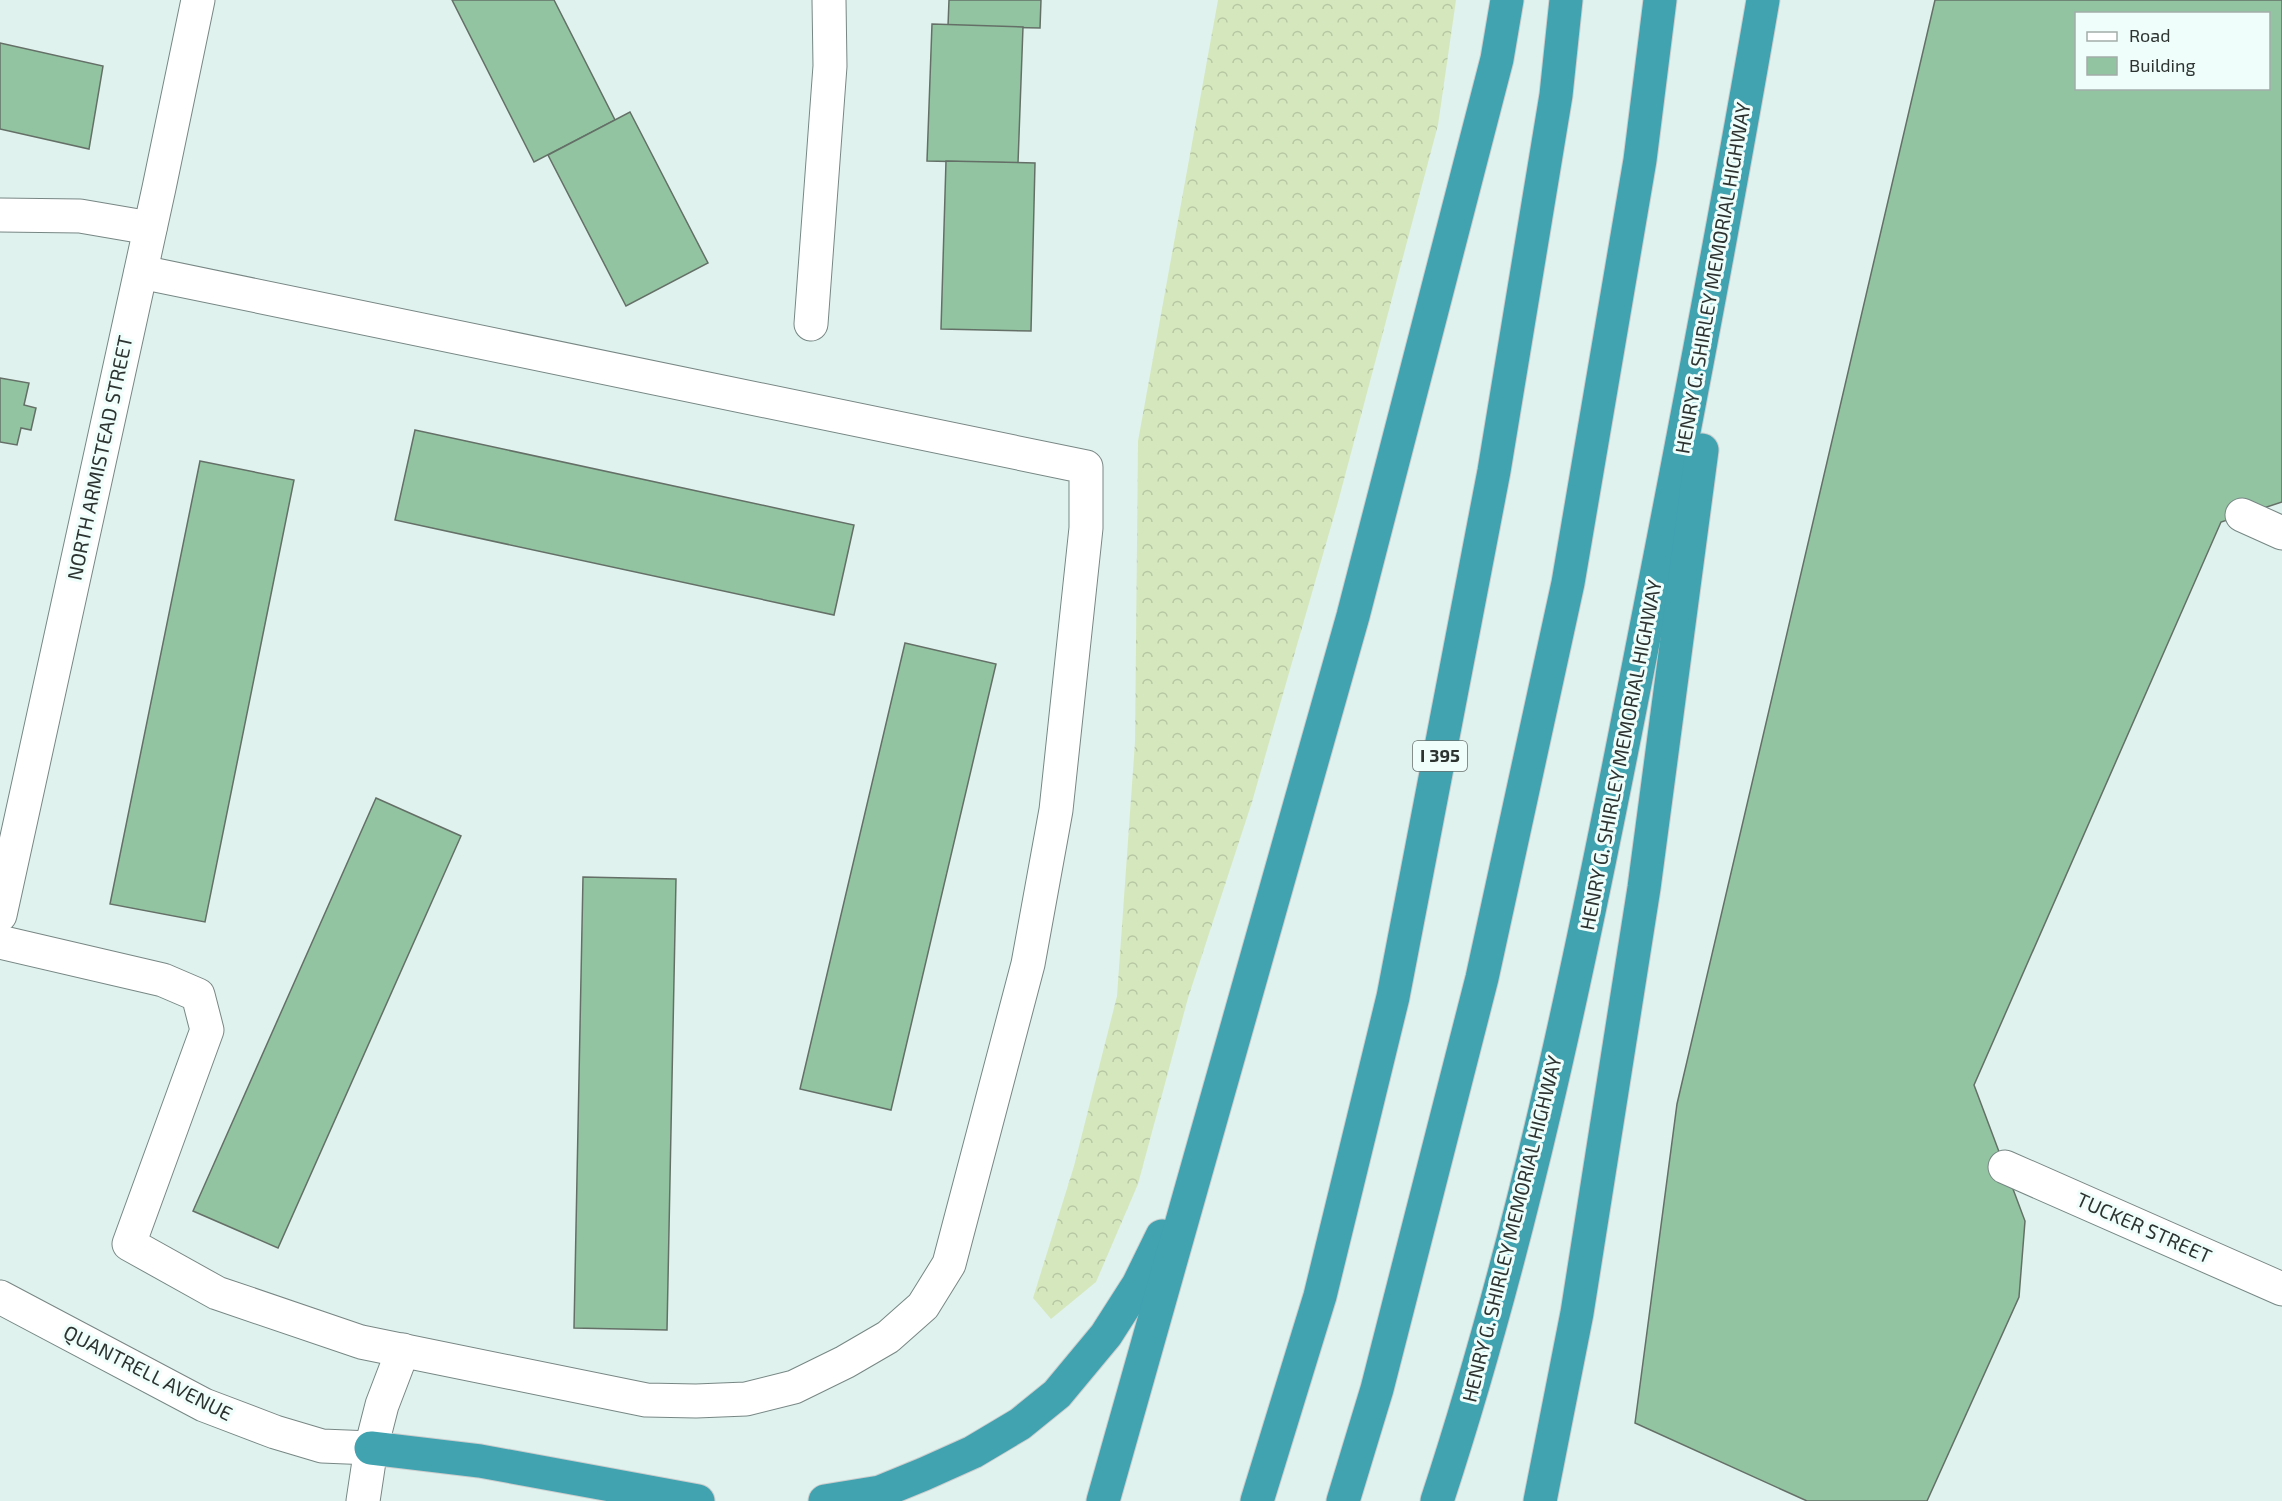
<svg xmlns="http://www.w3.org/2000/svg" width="2282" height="1501" font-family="'Exo 2',sans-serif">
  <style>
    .forest { fill: url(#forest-crowns) }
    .building { fill: #92c4a1; stroke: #647067; stroke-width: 1.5; fill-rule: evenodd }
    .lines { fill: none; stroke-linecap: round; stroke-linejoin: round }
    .minor-casing { stroke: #778784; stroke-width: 35 }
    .highway-casing { stroke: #cccece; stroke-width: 35 }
    .minor { stroke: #fff; stroke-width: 33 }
    .highway { stroke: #41a2b0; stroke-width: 33 }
    .labels { text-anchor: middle; stroke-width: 6; stroke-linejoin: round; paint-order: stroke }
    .shield { fill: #f0fefb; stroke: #67706e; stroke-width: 1.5 }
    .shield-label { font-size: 18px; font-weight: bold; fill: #2c3331 }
    .street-label { font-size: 20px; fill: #2c3331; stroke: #f0fefb }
  </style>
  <defs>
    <pattern id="forest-crowns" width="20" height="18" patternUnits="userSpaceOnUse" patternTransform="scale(1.5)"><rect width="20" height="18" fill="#d5e8bd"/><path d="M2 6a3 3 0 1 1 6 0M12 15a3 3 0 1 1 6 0" fill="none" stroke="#b7c7a3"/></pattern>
  </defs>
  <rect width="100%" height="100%" fill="#e0f2ee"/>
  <polygon class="forest" points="1218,0 1456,0 1438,125 1338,502 1252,802 1188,998 1138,1184 1096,1282 1051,1319 1033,1298 1074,1166 1117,996 1135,742 1138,441"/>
  <g class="building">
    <polygon points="452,0 554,0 615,120 534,162"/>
    <polygon points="949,0 1041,0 1040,28 948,26"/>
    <path d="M1935,0h347v502l-61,20 -247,563 51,136 -6,76 -92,204h-120l-172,-78 42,-319zM2076,14h192v74h-192z"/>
    <polygon points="932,24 1023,27 1018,163 927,161"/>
    <polygon points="0,43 103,66 89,149 0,129"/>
    <polygon points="630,112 708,263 626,306 548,155"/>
    <polygon points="946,161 1035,163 1031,331 941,329"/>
    <polygon points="0,378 29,383 24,405 36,408 31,430 21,428 17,445 0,442"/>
    <polygon points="415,430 854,525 834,615 395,520"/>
    <polygon points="200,461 294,480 205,922 110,904"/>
    <polygon points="905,643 996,664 891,1110 800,1089"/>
    <polygon points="376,798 461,836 278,1248 193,1211"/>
    <polygon points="583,877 676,879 667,1330 574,1328"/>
  </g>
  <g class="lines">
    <g class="minor-casing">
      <g id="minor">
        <polyline points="0,215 80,216 150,228"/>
        <polyline points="811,324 830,66 829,0"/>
        <polyline points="2242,515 2282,533"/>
        <polyline points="0,915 159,188 198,0"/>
        <polyline points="0,942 163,980 198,995 207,1030 129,1244 217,1293 361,1342 646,1400 696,1401 746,1399 794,1387 845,1362 888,1337 923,1306 949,1264 1028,964 1056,810 1086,528 1086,467 141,272"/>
        <polyline points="2005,1167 2282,1289"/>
        <polyline points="0,1297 204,1405 275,1432 322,1446 371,1448"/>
        <polyline points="363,1501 371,1448 382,1405 403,1350"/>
      </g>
    </g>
    <g class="highway-casing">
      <g id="highway">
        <polyline points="371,1448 480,1461 698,1501"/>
        <polyline points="825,1501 880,1492 924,1474 973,1452 1020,1424 1057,1394 1106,1335 1138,1285 1162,1236"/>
        <polyline points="1103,1501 1353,616 1497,59 1507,0"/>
        <polyline points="1257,1501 1320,1296 1393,997 1494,471 1556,95 1566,0"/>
        <polyline points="1343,1501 1377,1389 1482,978 1568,583 1640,160 1660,0"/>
        <path d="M1437,1501c84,-256 140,-523 192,-787 47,-238 93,-475 134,-714"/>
        <polyline points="1540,1501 1577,1313 1644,888 1702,450"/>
      </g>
    </g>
    <use href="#minor" class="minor"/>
    <use href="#highway" class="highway"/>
  </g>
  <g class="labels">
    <rect class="shield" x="1413" y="741" width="54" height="30" rx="4.5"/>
    <g class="shield-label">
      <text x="1440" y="762">I 395</text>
    </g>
    <g class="street-label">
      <text transform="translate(1713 278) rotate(-80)" y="7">HENRY G. SHIRLEY MEMORIAL HIGHWAY</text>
      <text transform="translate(100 458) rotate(-78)" y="7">NORTH ARMISTEAD STREET</text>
      <text transform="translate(1621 755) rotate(-79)" y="7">HENRY G. SHIRLEY MEMORIAL HIGHWAY</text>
      <text transform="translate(2144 1228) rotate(24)" y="7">TUCKER STREET</text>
      <text transform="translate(1512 1229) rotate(-76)" y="7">HENRY G. SHIRLEY MEMORIAL HIGHWAY</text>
      <text transform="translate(148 1373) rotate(27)" y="7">QUANTRELL AVENUE</text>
    </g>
  </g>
  <rect x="2075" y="12" width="195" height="78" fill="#f0fefb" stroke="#a2adaa" stroke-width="1.5"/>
  <rect x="2087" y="32" width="30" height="9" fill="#ffffff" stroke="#a2adaa" stroke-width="1.5"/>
  <text x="2129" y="42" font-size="18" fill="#2c3331">Road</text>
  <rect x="2087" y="57" width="30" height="18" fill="#92c4a1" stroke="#a2adaa" stroke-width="1.5"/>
  <text x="2129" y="72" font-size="18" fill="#2c3331">Building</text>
</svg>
